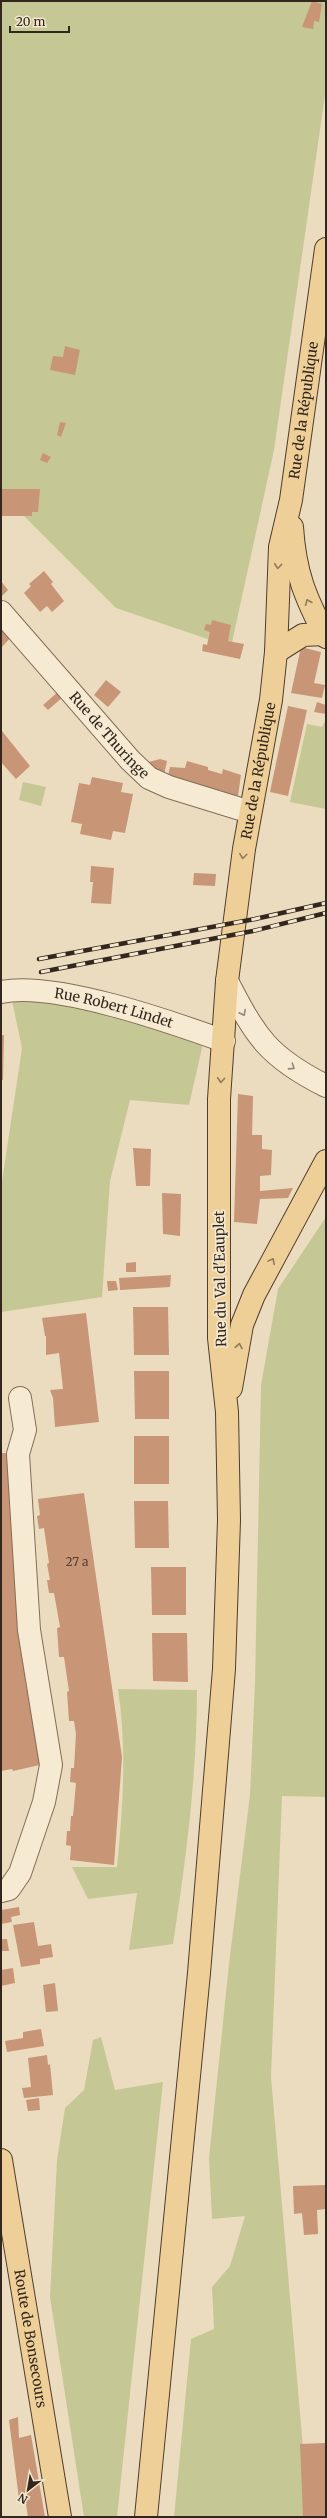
<svg xmlns="http://www.w3.org/2000/svg" width="327" height="2518" font-family="Merriweather,serif">
  <style>
    .green { fill: #c5c894 }
    .building { fill: #c89576 }
    .lines { fill: none; stroke-linecap: round; stroke-linejoin: round }
    .minor-casing { stroke: #836d58; stroke-width: 24 }
    .major-casing { stroke: #513c2d; stroke-width: 24 }
    .minor { stroke: #f7ead2; stroke-width: 22 }
    .major { stroke: #eecf98; stroke-width: 22 }
    .rail-casing { stroke: #33261c; stroke-width: 4.5 }
    .rail { stroke: #f3e7ce; stroke-width: 3; stroke-dasharray: 9; stroke-linecap: butt }
    .oneway { stroke: #907a5a }
    .oneway2 { stroke: #958877 }
    .labels { text-anchor: middle; stroke-width: 3.5; stroke-linejoin: round; paint-order: stroke }
    .number-label { font-size: 12px; fill: #584232 }
    .street-label { font-size: 14px; fill: #33261c; stroke: #f3e7ce }
  </style>
  <rect width="100%" height="100%" fill="#ebdcbf"/>
  <g class="green">
    <polygon points="1,1 326,1 326,88 274,450 231,647 116,608 1,493"/>
    <polygon points="326,719 326,809 290,802 307,724 322,727"/>
    <polygon points="23,782 46,787 41,806 19,800"/>
    <polygon points="10,991 205,1035 189,1105 130,1100 110,1181 102,1297 1,1312 1,1188 22,1048"/>
    <polygon points="326,1217 326,1797 282,1796 271,2077 309,2517 174,2517 191,2339 214,2329 212,2287 230,2266 245,2216 212,2219 209,2158 229,1964 250,1795 255,1683 261,1385 278,1289"/>
    <path d="M118,1689l79,1c0,85 -11,170 -24,254l-44,6 8,-57 -49,6 -16,-32h45c6,-60 10,-118 1,-178z"/>
    <polygon points="101,2037 115,2090 163,2082 117,2517 84,2517 50,2297 57,2160 65,2108 84,2090 93,2040"/>
  </g>
  <g class="building">
    <polygon points="312,1 322,4 319,22 314,21 313,29 302,27"/>
    <polygon points="65,346 80,350 75,375 50,370 53,356 63,357"/>
    <polygon points="60,422 66,423 61,437 57,435"/>
    <polygon points="43,453 51,457 47,463 40,460"/>
    <polygon points="1,489 40,489 38,512 32,512 32,516 1,516"/>
    <polygon points="44,571 53,582 51,584 64,601 52,612 47,606 40,612 24,593 31,586 29,584"/>
    <polygon points="1,581 8,590 1,597"/>
    <polygon points="212,620 231,625 228,641 244,644 240,659 202,651 203,644 207,645 210,632 204,630 206,624 211,625"/>
    <polygon points="1,625 11,637 1,648"/>
    <polygon points="301,647 321,652 314,683 325,685 322,698 291,693"/>
    <polygon points="106,680 121,692 108,707 94,695"/>
    <polygon points="59,691 64,696 48,710 43,705"/>
    <polygon points="317,702 326,705 326,714 314,712"/>
    <polygon points="288,706 307,710 288,796 270,792"/>
    <polygon points="2,731 30,766 16,779 1,762"/>
    <polygon points="160,759 167,761 164,775 145,763"/>
    <polygon points="187,761 208,767 208,770 222,774 223,769 241,775 238,796 168,776 170,767 185,768"/>
    <polygon points="92,777 123,783 121,792 133,794 125,833 113,831 111,840 80,834 82,824 71,822 79,783 90,785"/>
    <polygon points="91,866 114,868 111,904 91,903 93,882 90,882"/>
    <polygon points="194,873 216,874 215,886 193,885"/>
    <polygon points="1,1035 4,1035 3,1080 1,1080"/>
    <polygon points="238,1094 253,1096 252,1135 262,1135 262,1149 272,1150 271,1175 260,1176 260,1191 293,1188 288,1198 260,1199 257,1224 234,1222"/>
    <polygon points="133,1148 151,1149 150,1186 136,1186"/>
    <polygon points="162,1193 181,1194 180,1236 163,1234"/>
    <polygon points="136,1262 136,1272 126,1272 126,1263"/>
    <polygon points="171,1275 170,1287 120,1290 119,1278"/>
    <polygon points="107,1281 116,1281 118,1290 108,1291"/>
    <polygon points="133,1307 168,1307 169,1355 134,1355"/>
    <polygon points="86,1313 99,1422 55,1427 53,1398 50,1390 63,1389 59,1353 46,1355 46,1336 45,1336 42,1318"/>
    <polygon points="134,1371 169,1371 169,1419 135,1419"/>
    <rect x="134" y="1436" width="35" height="48"/>
    <polygon points="1,1453 7,1453 44,1764 13,1771 12,1769 1,1771"/>
    <polygon points="84,1493 122,1757 114,1865 70,1860 71,1846 66,1845 67,1831 70,1831 71,1816 73,1816 76,1783 70,1782 71,1768 74,1768 76,1734 74,1721 69,1721 67,1692 69,1691 64,1657 59,1657 57,1628 60,1627 54,1593 49,1593 47,1580 50,1580 47,1564 49,1563 44,1528 39,1529 37,1516 40,1515 38,1499"/>
    <polygon points="134,1501 168,1501 169,1548 135,1548"/>
    <polygon points="151,1567 186,1567 186,1615 152,1615"/>
    <polygon points="152,1633 187,1633 188,1682 153,1681"/>
    <polygon points="19,1907 20,1915 11,1917 12,1922 1,1924 1,1910"/>
    <polygon points="34,1922 38,1946 51,1944 53,1957 40,1959 40,1964 21,1967 13,1925"/>
    <polygon points="1,1939 7,1939 9,1951 1,1951"/>
    <polygon points="13,1968 15,1983 1,1986 1,1970"/>
    <polygon points="55,1983 58,2011 46,2012 43,1985"/>
    <polygon points="41,2029 44,2046 7,2052 5,2041 23,2038 23,2032"/>
    <polygon points="47,2055 48,2065 50,2064 53,2095 24,2098 22,2088 31,2087 28,2058"/>
    <polygon points="39,2098 40,2110 28,2111 26,2100"/>
    <polygon points="326,2185 326,2209 317,2210 318,2234 304,2235 302,2213 294,2214 293,2186"/>
    <polygon points="18,2417 19,2438 31,2435 45,2517 28,2517 25,2498 19,2499 9,2420"/>
    <polygon points="325,2443 326,2517 303,2517 300,2444"/>
  </g>
  <g class="lines">
    <g class="minor-casing">
      <g id="minor">
        <path id="s1" d="M1,612l129,148 19,18 20,9 81,25"/>
        <path d="M227,981c29,56 41,76 99,105"/>
        <path id="s2" d="M1,992c54,-11 170,30 223,49"/>
        <polyline points="1,1891 9,1889 20,1873 44,1802 51,1765 29,1630 18,1454 25,1430 20,1398"/>
      </g>
    </g>
    <g class="major-casing">
      <g id="major">
        <path d="M292,527c3,46 13,70 34,110"/>
        <polyline points="276,652 303,635 325,634"/>
        <polyline points="231,1388 242,1325 254,1295 326,1161"/>
        <path id="s3" d="M1,2160l59,357"/>
        <path id="s4" d="M146,2517l53,-544 25,-304 5,-149 -2,-108 -8,-74v-239l8,-118 17,-132 27,-149 5,-48 4,-105 11,-47 35,-251"/>
      </g>
    </g>
    <use href="#minor" class="minor"/>
    <use href="#major" class="major"/>
    <g class="rail-casing">
      <g id="rail">
        <polyline points="39,959 255,919 326,903"/>
        <polyline points="41,972 253,931 326,913"/>
      </g>
    </g>
    <use href="#rail" class="rail"/>
  </g>
  <defs><path id="oneway-chevron" d="M-2-3.5L2.5 0L-2 3.5" fill="none" stroke-width="1.6" stroke-linecap="round" stroke-linejoin="round"/></defs>
  <g class="oneway">
    <use href="#oneway-chevron" transform="translate(278 566) rotate(95)"/>
    <use href="#oneway-chevron" transform="translate(308 602) rotate(-113)"/>
    <use href="#oneway-chevron" transform="translate(243 856) rotate(97)"/>
    <use href="#oneway-chevron" transform="translate(221 1080) rotate(94)"/>
    <use href="#oneway-chevron" transform="translate(272 1261) rotate(-62)"/>
    <use href="#oneway-chevron" transform="translate(239 1346) rotate(-80)"/>
  </g>
  <g class="oneway2">
    <use href="#oneway-chevron" transform="translate(243 1013) rotate(63)"/>
    <use href="#oneway-chevron" transform="translate(292 1067) rotate(33)"/>
  </g>
  <g class="labels">
    <g class="number-label">
      <text x="77" y="1566">27 a</text>
    </g>
    <g class="street-label">
      <text dy="5" stroke="none"><textPath href="#s4" startOffset="2117">Rue de la République</textPath></text>
      <text dy="5" stroke="none"><textPath href="#s1" startOffset="164">Rue de Thuringe</textPath></text>
      <text dy="5" stroke="none"><textPath href="#s4" startOffset="1753">Rue de la République</textPath></text>
      <text dy="5" stroke="none"><textPath href="#s2" startOffset="115">Rue Robert Lindet</textPath></text>
      <text transform="translate(220 1279) rotate(-91)" y="5">Rue du Val d'Eauplet</text>
      <text dy="5" stroke="none"><textPath href="#s3" startOffset="181">Route de Bonsecours</textPath></text>
    </g>
  </g>
  <rect width="327" height="2518" fill="none" stroke="#33261c" stroke-width="4"/>
  <g transform="translate(28 2490) rotate(211)" stroke="#f3e7ce" stroke-width="3" paint-order="stroke">
  <path d="M0-3L7 15L0 10L-7 15Z" fill="#33261c"/>
  <text y="-6" font-size="11" font-weight="bold" text-anchor="middle" fill="#33261c">N</text>
  </g>
  <path d="M10 26v6h59v-6" fill="none" stroke="#33261c" stroke-width="2"/>
  <text x="16" y="26" font-size="12" fill="#33261c" stroke="#f3e7ce" stroke-width="3" paint-order="stroke">20 m</text>
</svg>
